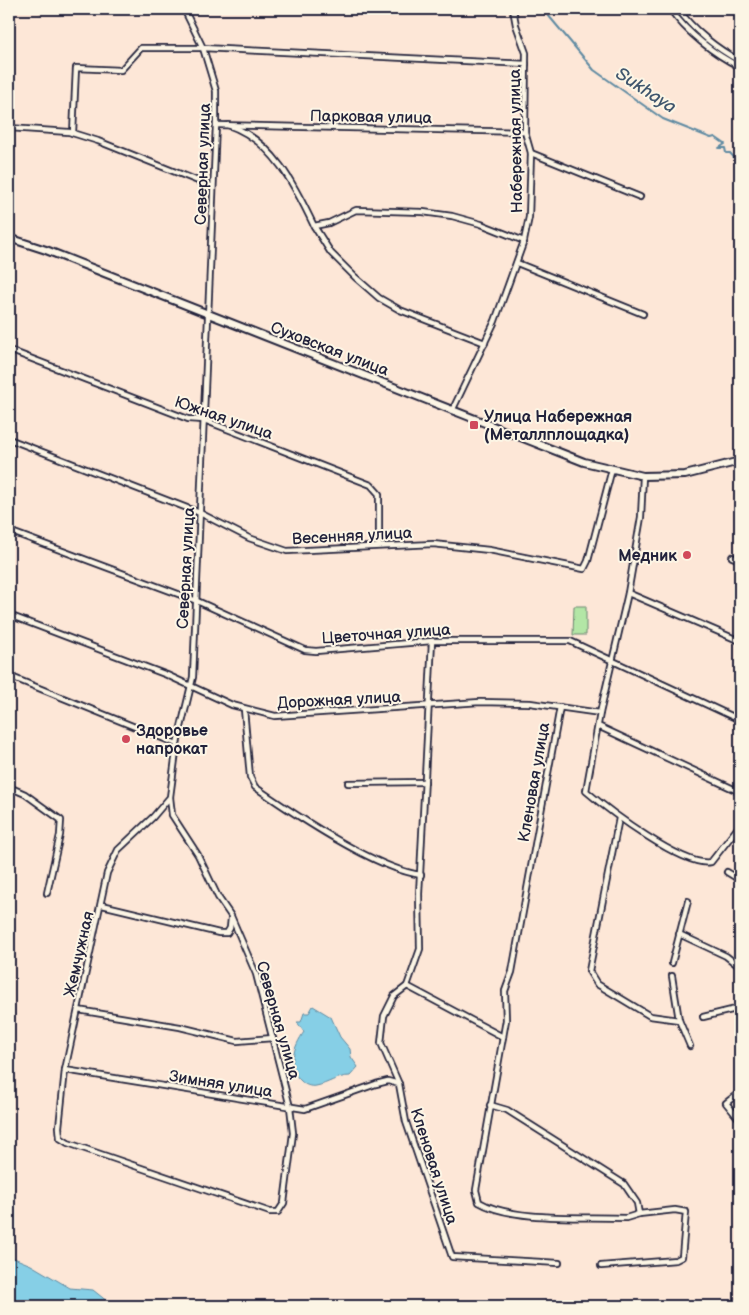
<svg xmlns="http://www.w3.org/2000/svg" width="749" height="1315" font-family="'Balsamiq Sans',sans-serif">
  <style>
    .green { fill: #b3e6a6; stroke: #6a8470 }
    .water { fill: #86cfe6; stroke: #5e8aa2 }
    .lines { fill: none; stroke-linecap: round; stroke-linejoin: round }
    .stream { stroke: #5e8aa2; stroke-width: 2 }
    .street-casing { stroke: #22223b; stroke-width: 8 }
    .secondary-casing { stroke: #22223b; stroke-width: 10 }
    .street { stroke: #fcf5e5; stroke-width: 4.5 }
    .secondary { stroke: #fcf5e5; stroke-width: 6 }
    .poi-dot { fill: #d1495b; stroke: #fcf5e5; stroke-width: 2 }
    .labels { text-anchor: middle; stroke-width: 4; stroke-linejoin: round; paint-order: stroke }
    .street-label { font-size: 16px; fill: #22223b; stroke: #fcf5e5 }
    .poi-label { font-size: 16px; font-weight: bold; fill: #22223b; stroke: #fcf5e5; text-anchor: start }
    .water-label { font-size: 18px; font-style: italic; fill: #40566e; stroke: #fcf5e5 }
  </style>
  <rect width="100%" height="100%" fill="#fde7d7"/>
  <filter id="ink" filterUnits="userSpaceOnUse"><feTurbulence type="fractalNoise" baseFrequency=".02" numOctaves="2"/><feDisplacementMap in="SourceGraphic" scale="10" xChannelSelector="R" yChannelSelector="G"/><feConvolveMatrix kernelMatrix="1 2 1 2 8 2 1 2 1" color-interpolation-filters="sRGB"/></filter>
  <g filter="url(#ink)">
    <polygon class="green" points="574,606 586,606 586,635 573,635"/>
    <g class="water">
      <path d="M313,1006l18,11 9,20 10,12 1,8 7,10 -8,9c-13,0 -22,8 -34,10 -6,1 -11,-1 -15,-5 -15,-13 -7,-35 3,-49l-7,-10h4l3,-9h5z"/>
      <polygon points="9,1256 31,1265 70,1288 93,1290 108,1302 122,1306 9,1306"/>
    </g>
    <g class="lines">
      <polyline class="stream" points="543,9 594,70 663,119 711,138 715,137 725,144 719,148 725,148 726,153 730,153 740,164"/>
      <g class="street-casing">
        <g id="street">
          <polyline points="42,9 62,9"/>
          <path d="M670,9c17,24 44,45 70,58"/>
          <path d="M678,9c15,21 39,40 62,52"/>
          <polyline points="121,10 121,9"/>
          <polyline points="216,125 525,132"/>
          <path d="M228,125c45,15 67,61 86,101l15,-3 27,-13 67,2 29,4 29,8 43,17"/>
          <polyline points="9,128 69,132 98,141 213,187"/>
          <polyline points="73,133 76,68 121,70 141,48 203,48 526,64"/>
          <polyline points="531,153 640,197"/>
          <polyline points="314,226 331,253 355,277 379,298 400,310 485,343"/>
          <polyline points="517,263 643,314"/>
          <polyline points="9,350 188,419 204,420 371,485 379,494 379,546"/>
          <polyline points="452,411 495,321 524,241 529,217 531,153 525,132 526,53 516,25 513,9"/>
          <polyline points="9,439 200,513 249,538 287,551 433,544 489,550 584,569 588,561 612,469"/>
          <path d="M643,476l-2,41 -13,76 -28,120 -14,78c22,19 98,77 125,71l29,-37"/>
          <polyline points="9,531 197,601 305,650 316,651 432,641 570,641 740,720"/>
          <polyline points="732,557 740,560"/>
          <polyline points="628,593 740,641"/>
          <polyline points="9,615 167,675 232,705 275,716 480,702 530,703 600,713"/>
          <polyline points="9,676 177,744"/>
          <path d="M560,707l-48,265 -7,19 1,29 -30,170 3,12c34,20 106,14 147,16l13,-4"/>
          <path d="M244,709l6,68 5,10c39,27 120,82 166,88"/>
          <polyline points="598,726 740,792"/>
          <polyline points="348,783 425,782"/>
          <polyline points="9,787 25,794 61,820 60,835 47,893"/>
          <polyline points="9,788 11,794 9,807"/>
          <polyline points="170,797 153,817 118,850 107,873 65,1070 59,1127 60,1138 68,1143 270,1212 278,1212 284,1203 293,1133 290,1107 256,974 231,916 218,897 198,855 172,815 170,797 177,744 193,677 216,125 216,91 203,48 184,9"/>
          <polyline points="619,818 589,971 597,984 650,1016 679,1020"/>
          <polyline points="727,872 740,880"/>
          <polyline points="102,905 219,933 227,933 230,928 231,918"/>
          <polyline points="679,934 726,956 740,967"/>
          <polyline points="672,963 688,901"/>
          <polyline points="672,976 679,1020 690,1046"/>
          <polyline points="407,986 420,949 419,894 432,641"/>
          <polyline points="78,1010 180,1027 237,1041 273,1038"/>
          <polyline points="703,1017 740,1008"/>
          <polyline points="503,1037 407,986 394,996 384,1016 381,1043 399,1084 406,1122 452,1257 559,1263"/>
          <polyline points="65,1070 305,1109 376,1084 388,1081 399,1084"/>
          <polyline points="740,1092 726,1103 740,1120"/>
          <polyline points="490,1105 507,1110 624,1184 637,1203 639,1214 675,1210 686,1212 682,1257 676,1260 601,1266"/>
        </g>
      </g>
      <g class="secondary-casing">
        <polyline id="secondary" points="9,238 46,250 584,462 643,476 685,475 740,461"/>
      </g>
      <use href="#street" class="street"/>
      <use href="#secondary" class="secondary"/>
    </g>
  </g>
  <g class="poi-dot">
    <rect x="469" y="420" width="10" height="10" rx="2.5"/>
    <circle cx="687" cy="555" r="5"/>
    <circle cx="126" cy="739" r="5"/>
  </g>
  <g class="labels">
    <g class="street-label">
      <text transform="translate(371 116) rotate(1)" y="6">Парковая улица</text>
      <text transform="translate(515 141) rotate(-91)" y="6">Набережная улица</text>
      <text transform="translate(202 164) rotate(-88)" y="6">Северная улица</text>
      <text transform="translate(330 348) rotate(21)" y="6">Суховская улица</text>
      <text transform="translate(224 417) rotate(19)" y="6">Южная улица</text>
      <text transform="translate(352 535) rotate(-3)" y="6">Весенняя улица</text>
      <text transform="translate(185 568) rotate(-87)" y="6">Северная улица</text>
      <text transform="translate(386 633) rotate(-4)" y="6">Цветочная улица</text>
      <text transform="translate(339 699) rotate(-3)" y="6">Дорожная улица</text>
      <text transform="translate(533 782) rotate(-80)" y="6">Кленовая улица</text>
      <text transform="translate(78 954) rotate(-77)" y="6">Жемчужная</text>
      <text transform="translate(279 1020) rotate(74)" y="6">Северная улица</text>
      <text transform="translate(221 1083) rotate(9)" y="6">Зимняя улица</text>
      <text transform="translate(435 1166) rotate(72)" y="6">Кленовая улица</text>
    </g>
    <g class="poi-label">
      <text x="484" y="422">Улица Набережная<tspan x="484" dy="18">(Металлплощадка)</tspan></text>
      <text x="677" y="561" text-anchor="end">Медник</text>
      <text x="136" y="736">Здоровье<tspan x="136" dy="18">напрокат</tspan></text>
    </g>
    <g class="water-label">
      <text transform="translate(646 90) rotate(33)" y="6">Sukhaya</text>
    </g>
  </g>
  <rect width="749" height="1315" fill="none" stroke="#fcf5e5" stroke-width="30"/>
  <rect x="15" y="15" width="719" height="1285" fill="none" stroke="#22223b" stroke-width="2" filter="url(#ink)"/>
</svg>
